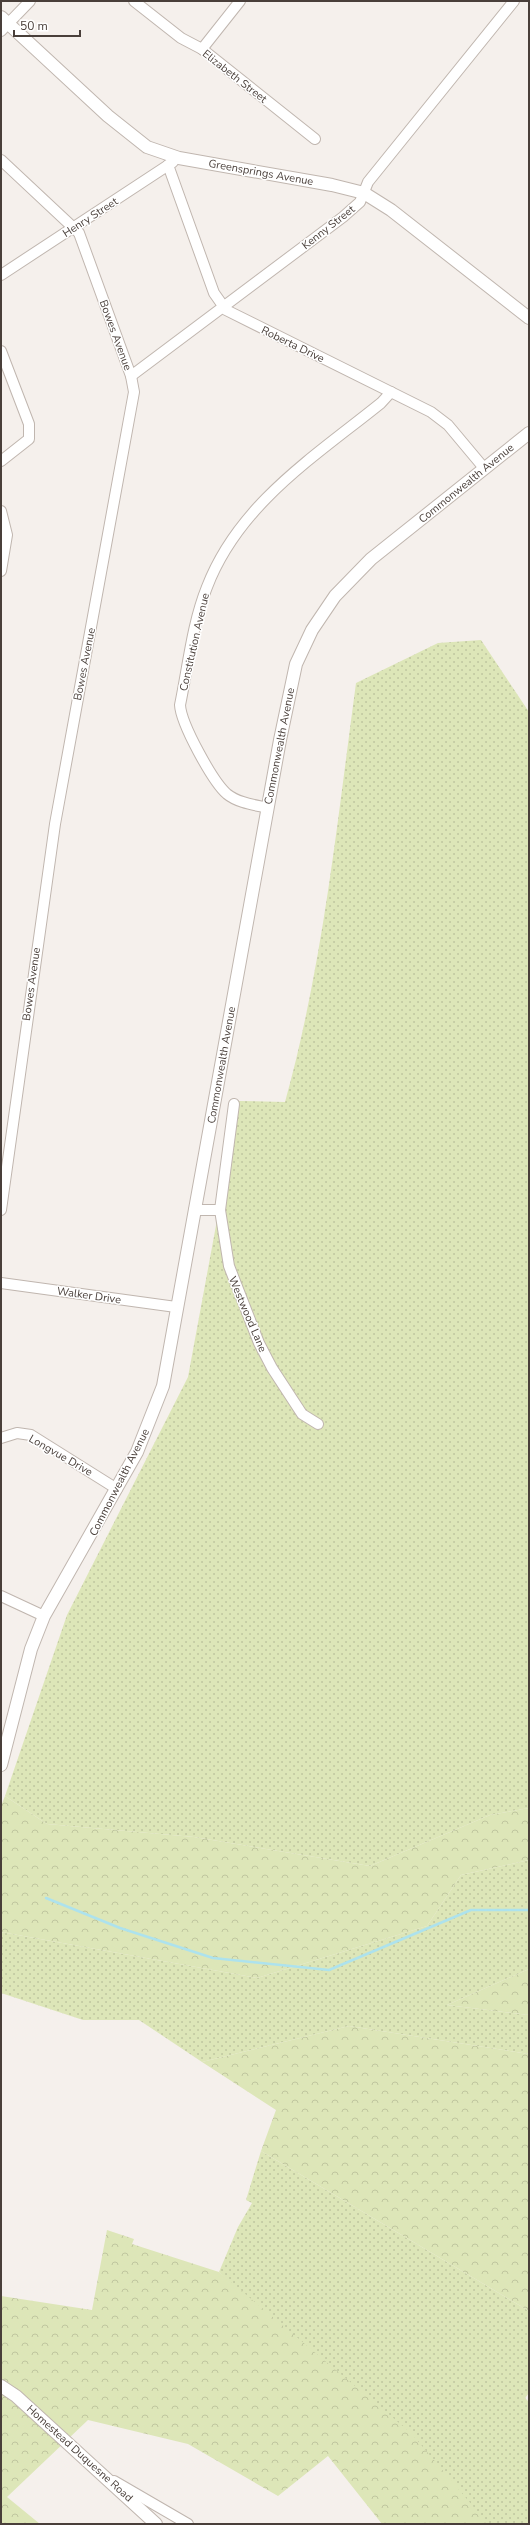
<svg xmlns="http://www.w3.org/2000/svg" width="530" height="2525" font-family="'Nunito Sans',sans-serif">
  <style>
    .grass { fill: url(#grass-dots) }
    .forest { fill: url(#forest-crowns) }
    .lines { fill: none; stroke-linecap: round; stroke-linejoin: round }
    .stream { stroke: #ade2ed; stroke-width: 2.5 }
    .minor-casing { stroke: #c0b6af; stroke-width: 12 }
    .tertiary-casing { stroke: #c0b6af; stroke-width: 14 }
    .minor { stroke: #fff; stroke-width: 10 }
    .tertiary { stroke: #fff; stroke-width: 12 }
    .labels { text-anchor: middle; stroke-width: 3; stroke-linejoin: round; paint-order: stroke }
    .street-label { font-size: 11px; fill: #493f3a; stroke: #fff }
  </style>
  <defs>
    <pattern id="grass-dots" width="8" height="8" patternUnits="userSpaceOnUse"><rect width="8" height="8" fill="#dde6b8"/><path d="M2 2h.1M6 6h.1" fill="none" stroke="#bfc69f" stroke-width="1.8" stroke-linecap="round"/></pattern>
    <pattern id="forest-crowns" width="20" height="18" patternUnits="userSpaceOnUse"><rect width="20" height="18" fill="#dde6b8"/><path d="M2 6a3 3 0 1 1 6 0M12 15a3 3 0 1 1 6 0" fill="none" stroke="#bfc69f"/></pattern>
  </defs>
  <rect width="100%" height="100%" fill="#f5f0ec"/>
  <g class="grass">
    <path d="M481,640l48,72v1096l-39,7 -120,51 -176,-29 -147,-13 -42,-28 62,-181 121,-238 51,-276 46,1c38,-137 52,-279 71,-419l82,-40z"/>
    <polygon points="529,1860 529,1969 447,2005 529,2015 529,2054 349,2026 202,2062 139,2020 83,2020 1,1993 1,1932 257,1978 427,1926 461,1875"/>
    <polygon points="261,2151 529,2311 529,2393 525,2398 529,2402 529,2524 486,2524 219,2272 238,2227 252,2203 246,2200"/>
  </g>
  <g class="forest">
    <polygon points="5,1796 47,1824 194,1837 370,1866 490,1815 529,1808 529,1860 461,1875 427,1926 257,1978 1,1932 1,1806"/>
    <polygon points="529,1969 529,2015 447,2005"/>
    <polygon points="349,2026 529,2054 529,2311 261,2151 276,2110 202,2062"/>
    <polygon points="107,2230 134,2239 132,2244 219,2272 411,2433 488,2524 382,2524 328,2456 278,2496 188,2444 88,2420 7,2497 40,2524 1,2524 1,2296 92,2310"/>
  </g>
  <g class="lines">
    <polyline class="stream" points="46,1898 120,1928 213,1958 329,1970 471,1910 529,1910"/>
    <g class="minor-casing">
      <g id="minor">
        <polyline points="134,1 181,38 202,49 315,139"/>
        <polyline points="1,31 30,1"/>
        <polyline points="202,49 240,1"/>
        <polyline points="1,160 79,233 131,376 134,392 55,824 1,1210"/>
        <polyline points="168,165 214,293 226,310 431,412 448,425 484,468"/>
        <polyline points="1,275 173,162"/>
        <polyline points="1,351 29,424 29,439 1,461"/>
        <polyline points="131,376 343,217 360,202 368,182 514,1"/>
        <polyline points="1,511 7,535 1,571"/>
        <path d="M268,808c-13,-3 -30,-5 -41,-14 -14,-12 -46,-70 -47,-89 8,-38 12,-81 27,-118 32,-83 107,-130 174,-184l10,-11"/>
        <polyline points="194,1210 220,1210 229,1266 259,1343 272,1368 302,1414 318,1424"/>
        <polyline points="220,1210 234,1104"/>
        <polyline points="1,1283 176,1307"/>
        <polyline points="1,1438 17,1433 31,1435 117,1489"/>
        <polyline points="1,1596 44,1616"/>
        <polyline points="114,2481 188,2524"/>
      </g>
    </g>
    <g class="tertiary-casing">
      <g id="tertiary">
        <polyline points="1,17 108,116 147,147 179,158 332,185 364,193 391,210 529,318"/>
        <polyline points="1,1765 31,1649 44,1616 137,1452 163,1386 280,740 296,664 312,630 335,596 371,559 529,433"/>
        <polyline points="1,2386 16,2396 156,2524"/>
      </g>
    </g>
    <use href="#minor" class="minor"/>
    <use href="#tertiary" class="tertiary"/>
  </g>
  <g class="labels">
    <g class="street-label">
      <text transform="translate(235 76) rotate(38)" y="4">Elizabeth Street</text>
      <text transform="translate(261 172) rotate(10)" y="4">Greensprings Avenue</text>
      <text transform="translate(90 217) rotate(-33)" y="4">Henry Street</text>
      <text transform="translate(328 227) rotate(-38)" y="4">Kenny Street</text>
      <text transform="translate(116 335) rotate(70)" y="4">Bowes Avenue</text>
      <text transform="translate(293 344) rotate(26)" y="4">Roberta Drive</text>
      <text transform="translate(466 483) rotate(-39)" y="4">Commonwealth Avenue</text>
      <text transform="translate(194 642) rotate(-77)" y="4">Constitution Avenue</text>
      <text transform="translate(84 664) rotate(-79)" y="4">Bowes Avenue</text>
      <text transform="translate(279 746) rotate(-79)" y="4">Commonwealth Avenue</text>
      <text transform="translate(31 984) rotate(-82)" y="4">Bowes Avenue</text>
      <text transform="translate(221 1065) rotate(-80)" y="4">Commonwealth Avenue</text>
      <text transform="translate(89 1295) rotate(8)" y="4">Walker Drive</text>
      <text transform="translate(248 1314) rotate(67)" y="4">Westwood Lane</text>
      <text transform="translate(61 1455) rotate(30)" y="4">Longvue Drive</text>
      <text transform="translate(119 1482) rotate(-63)" y="4">Commonwealth Avenue</text>
      <text transform="translate(80 2453) rotate(42)" y="4">Homestead Duquesne Road</text>
    </g>
  </g>
  <rect width="530" height="2525" fill="none" stroke="#493f3a" stroke-width="4"/>
  <path d="M14 30v6h66v-6" fill="none" stroke="#493f3a" stroke-width="2"/>
  <text x="20" y="30" font-size="12" fill="#493f3a" stroke="#ffffff" stroke-width="3" paint-order="stroke">50 m</text>
</svg>
